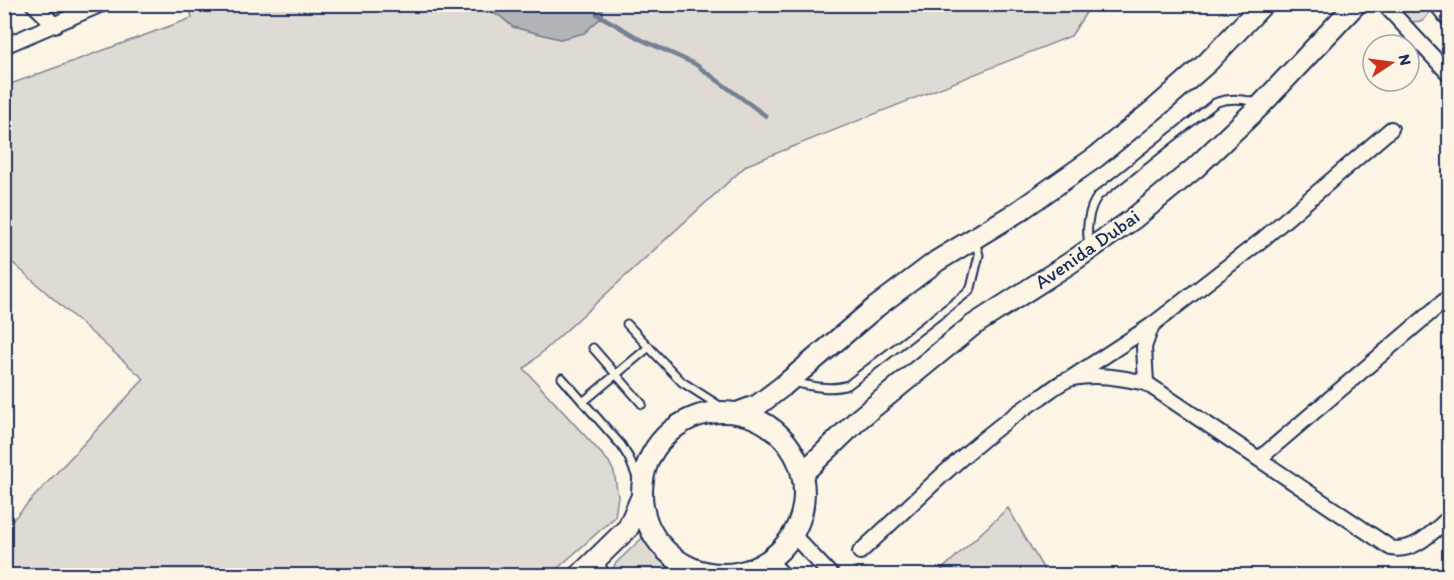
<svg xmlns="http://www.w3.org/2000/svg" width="1454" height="580" font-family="Itim,sans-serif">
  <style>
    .green { fill: #dfdbd4; stroke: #7d8599; stroke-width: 1.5 }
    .water { fill: #b2b4b8; stroke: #767f94; stroke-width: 1.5 }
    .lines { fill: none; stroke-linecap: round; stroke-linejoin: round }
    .stream { stroke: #767f94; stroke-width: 4.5 }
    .lane-casing { stroke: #1b2f5e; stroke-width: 11 }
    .street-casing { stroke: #1b2f5e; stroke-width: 18 }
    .secondary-casing { stroke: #1b2f5e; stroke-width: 24 }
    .lane { stroke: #fcf5e5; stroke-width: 7 }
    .street { stroke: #fcf5e5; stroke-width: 14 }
    .secondary { stroke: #fcf5e5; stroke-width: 20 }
    .labels { text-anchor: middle; stroke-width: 4.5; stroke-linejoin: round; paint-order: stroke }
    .street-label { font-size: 20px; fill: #1b2f5e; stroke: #fcf5e5 }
  </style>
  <rect width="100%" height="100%" fill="#fcf5e5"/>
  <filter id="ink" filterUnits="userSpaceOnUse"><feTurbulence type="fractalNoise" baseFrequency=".0167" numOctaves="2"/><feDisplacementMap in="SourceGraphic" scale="12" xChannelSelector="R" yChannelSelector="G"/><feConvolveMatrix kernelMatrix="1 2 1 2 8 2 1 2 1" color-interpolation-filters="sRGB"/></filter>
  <g filter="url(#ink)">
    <g class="green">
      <polygon points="189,5 471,5 500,16 513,27 560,39 584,33 603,16 603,5 1091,5 1071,36 747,165 524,369 609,462 614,472 618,496 615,517 550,575 5,575 4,529 144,379 5,256 5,86 192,18"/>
      <polygon points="1395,5 1429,5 1430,12 1423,21 1410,22"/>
      <polygon points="1008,508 1047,575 936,575"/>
      <polygon points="642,538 659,559 678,574 675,576 611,575 615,564"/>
    </g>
    <polygon class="water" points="471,5 603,5 603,16 584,33 560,39 513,27 500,16"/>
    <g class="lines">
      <polyline class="stream" points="597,14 640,39 695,64 766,116"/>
      <g class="lane-casing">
        <g id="lane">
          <path d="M1090,246c-5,-14 -2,-37 8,-50l117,-93c12,-5 31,-5 43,1"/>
          <polyline points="627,324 682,382 729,412"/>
          <polyline points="593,348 642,404"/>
          <polyline points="562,378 621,445 629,458 642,490"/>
          <path d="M793,382c17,4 38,9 55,3l119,-92 4,-5 8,-33 -4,-14"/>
          <polyline points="583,402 649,347"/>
          <polyline points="600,560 605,576"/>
        </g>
      </g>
      <g class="street-casing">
        <g id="street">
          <polyline points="33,4 55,25"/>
          <polyline points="1384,4 1450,75"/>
          <polyline points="1436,4 1450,21"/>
          <polyline points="4,46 102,4"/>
          <polyline points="1071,378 1152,325"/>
          <path d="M1146,383l245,165c24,5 42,-17 59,-31"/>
          <polyline points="1259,459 1450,296"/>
          <polyline points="793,535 832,576"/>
          <path d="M860,552c57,-52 116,-114 181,-155 9,-6 21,-17 32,-19 23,-5 50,0 73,5l-2,-36 8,-22 111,-86 128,-110"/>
          <polyline points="769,560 784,576"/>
        </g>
      </g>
      <g class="secondary-casing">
        <g id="secondary">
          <circle cx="723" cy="493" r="81"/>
          <polyline points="737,413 758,405 783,386 876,307 937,261 1019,211 1096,157 1156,108 1208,62 1263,4"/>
          <polyline points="802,474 860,418 972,326 1070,263 1133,219 1195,168 1261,105 1356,4"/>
          <polyline points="579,576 628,528 642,496"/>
        </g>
      </g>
      <use href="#lane" class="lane"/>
      <use href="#street" class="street"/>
      <use href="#secondary" class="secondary"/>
    </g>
  </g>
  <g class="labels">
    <g class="street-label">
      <text transform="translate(1087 249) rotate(-35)" y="7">Avenida Dubai</text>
    </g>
  </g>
  <rect width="1454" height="580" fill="none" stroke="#fcf5e5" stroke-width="24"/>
  <rect x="12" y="12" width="1430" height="556" fill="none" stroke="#1b2f5e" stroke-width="2" filter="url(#ink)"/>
  <g transform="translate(1391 63) rotate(77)"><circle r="28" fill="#fcf5e5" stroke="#a2a6af" stroke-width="1.5"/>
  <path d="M0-4.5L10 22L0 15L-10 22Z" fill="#c8321e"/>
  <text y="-9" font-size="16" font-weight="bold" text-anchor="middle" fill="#1b2f5e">N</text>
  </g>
</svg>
